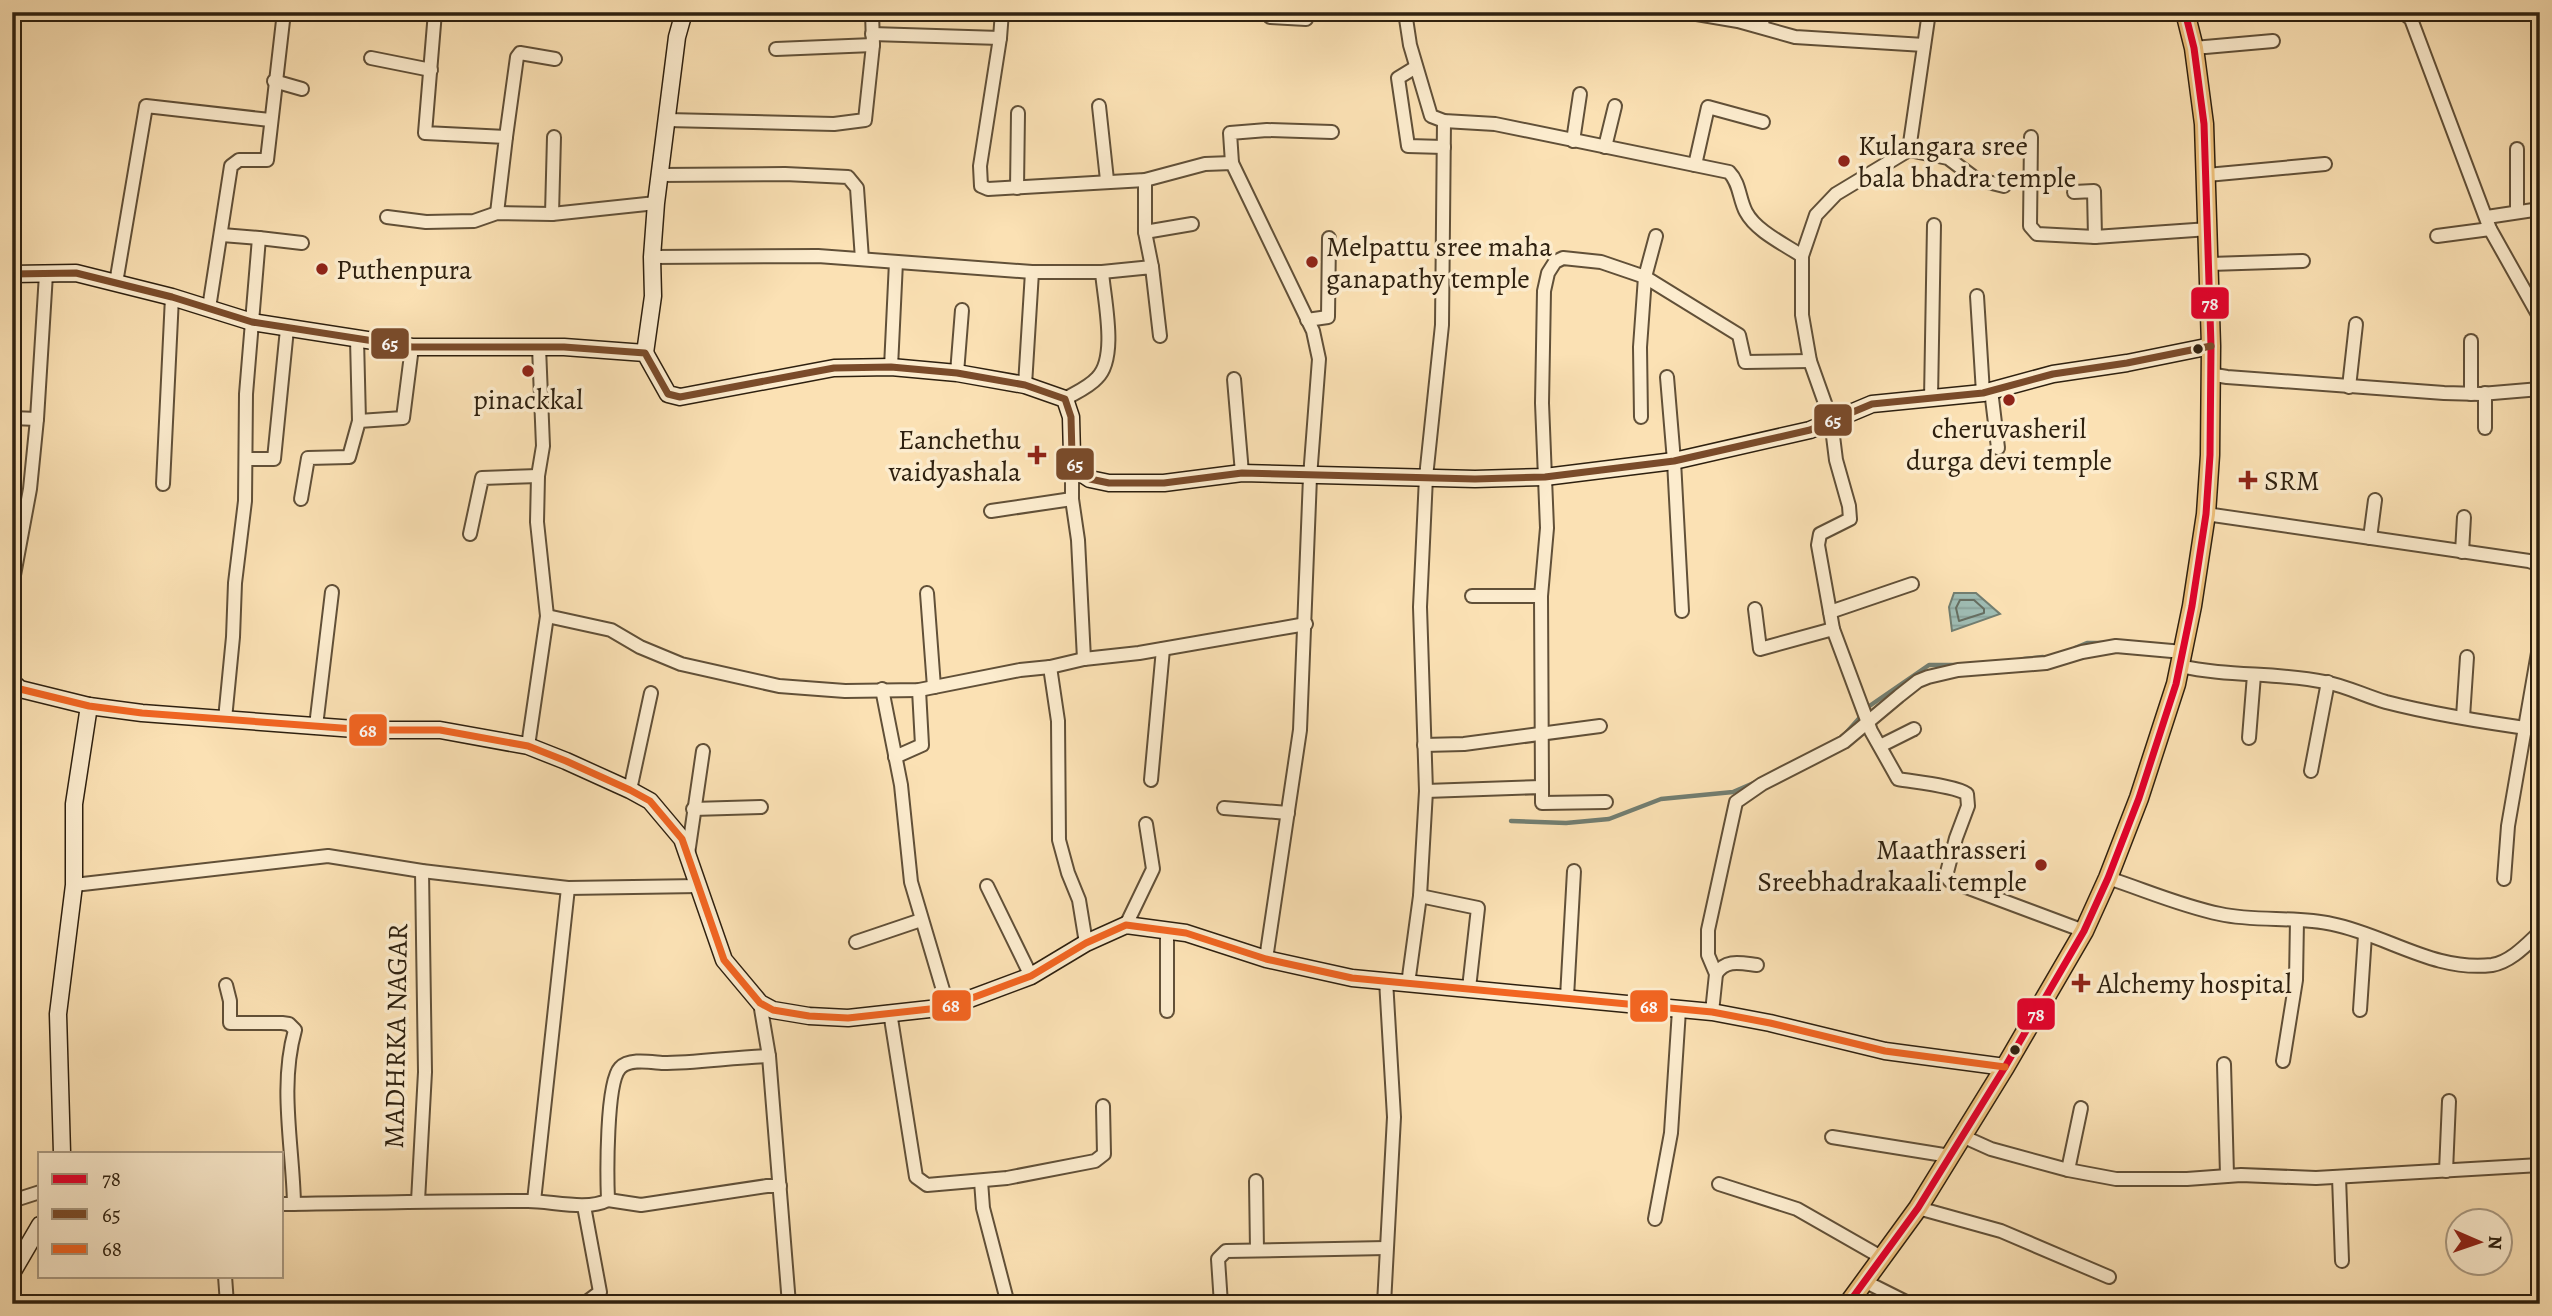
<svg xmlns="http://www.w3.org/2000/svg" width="2552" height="1316" font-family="Alegreya,serif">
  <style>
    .water { fill: url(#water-rules); stroke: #727e71; stroke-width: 2 }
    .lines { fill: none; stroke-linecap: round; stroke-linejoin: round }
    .shore { stroke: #666e61; stroke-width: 2 }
    .stream { stroke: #727e71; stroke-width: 4.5 }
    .street-casing { stroke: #615038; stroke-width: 16 }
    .secondary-casing { stroke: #2e200f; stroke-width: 19 }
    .primary-casing { stroke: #2e200f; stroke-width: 21 }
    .street { stroke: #fcecce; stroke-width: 12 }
    .secondary { stroke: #fcecce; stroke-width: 16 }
    .primary { stroke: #eec07a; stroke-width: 18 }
    .bus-1-casing { stroke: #fcecce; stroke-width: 12 }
    .bus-2-casing { stroke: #fcecce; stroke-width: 12 }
    .bus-3-casing { stroke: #fcecce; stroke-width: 12 }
    .bus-1 { stroke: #e4002b; stroke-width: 7 }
    .bus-2 { stroke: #7a4b2a; stroke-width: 7 }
    .bus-3 { stroke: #f26522; stroke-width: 7 }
    .poi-dot { fill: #8f2418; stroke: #fcecce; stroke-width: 2.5 }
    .bus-dot { fill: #2e200f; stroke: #fcecce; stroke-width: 2.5 }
    .labels { text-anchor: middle; stroke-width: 7; stroke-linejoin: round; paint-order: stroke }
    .poi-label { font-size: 28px; fill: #2e200f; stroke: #fcecce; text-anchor: start }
    .street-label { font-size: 28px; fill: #2e200f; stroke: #fcecce }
    .line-badge { stroke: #fcecce; stroke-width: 2.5 }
    .badge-label { font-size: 19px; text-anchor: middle; font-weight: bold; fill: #fff }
  </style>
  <defs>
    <pattern id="water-rules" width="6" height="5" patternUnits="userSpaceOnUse" patternTransform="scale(1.75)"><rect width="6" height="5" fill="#9fbcb3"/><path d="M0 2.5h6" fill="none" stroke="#89a199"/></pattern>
  </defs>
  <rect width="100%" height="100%" fill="#fbe1b4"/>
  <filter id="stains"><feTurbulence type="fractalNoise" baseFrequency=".00286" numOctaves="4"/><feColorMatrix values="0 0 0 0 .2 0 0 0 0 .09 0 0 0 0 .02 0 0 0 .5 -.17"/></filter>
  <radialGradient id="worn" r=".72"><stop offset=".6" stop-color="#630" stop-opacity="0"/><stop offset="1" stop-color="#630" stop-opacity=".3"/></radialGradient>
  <polygon class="water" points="1954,593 1976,593 2000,614 1952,631 1949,607"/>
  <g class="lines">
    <polygon class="shore" points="1960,600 1974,600 1984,609 1984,613 1959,621 1956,608"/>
    <g class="stream">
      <polyline points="2075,648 2087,643 2104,643"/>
      <polyline points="2024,659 2043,657"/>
      <polyline points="1868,707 1929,665 1960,665"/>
      <polyline points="1846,733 1863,714"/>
      <polyline points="1511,821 1566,823 1609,819 1661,799 1733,792 1756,782"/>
    </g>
    <g class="street-casing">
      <g id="street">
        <polyline points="435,12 425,133 506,137 497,213"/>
        <polyline points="1002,12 1000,38 980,166 981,186 988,189 1145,180 1205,164 1232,163 1313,331 1319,359 1310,477 1300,730 1266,959"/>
        <polyline points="1270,12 1270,17 1306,19"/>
        <path d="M1405,12l5,33 21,71 13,5 51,3 234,48c11,11 10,27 17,40 10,19 38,32 56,44"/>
        <polyline points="1685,12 1738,21 1795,37 1924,45"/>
        <path d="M1929,12l-20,138 -73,44 -20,21 -14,41v59l8,46 21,59 5,40 13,46 1,13 -30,15 -2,11 15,84 38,102 27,48c17,3 58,7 69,15l1,12 -12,32 -10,38 4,5 134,50"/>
        <polyline points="2402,12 2411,19 2490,229 2540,318"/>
        <polyline points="1762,27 1763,12"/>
        <polyline points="872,34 1000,38"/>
        <polyline points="2194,48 2273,41"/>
        <polyline points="776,49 873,45"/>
        <polyline points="371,58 431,70"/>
        <polyline points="1416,67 1398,78 1408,146 1444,147"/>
        <polyline points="274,81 302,89"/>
        <polyline points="1099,106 1107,180"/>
        <polyline points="667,120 834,124 865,120 873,45 872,12"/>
        <polyline points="506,137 517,57 520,53 555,59"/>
        <polyline points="2031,137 2030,226 2037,234 2095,237 2209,229"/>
        <polyline points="1573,141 1580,94"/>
        <polyline points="1605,147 1615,106"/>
        <polyline points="2517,149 2517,212"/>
        <polyline points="1909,150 1948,158 1976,179 2004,186"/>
        <polyline points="1232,163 1230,133 1267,130 1332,132"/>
        <polyline points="1695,165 1708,107 1763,122"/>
        <polyline points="660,175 785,174 848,177 857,188 862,259"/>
        <polyline points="2207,175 2325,164"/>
        <polyline points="1145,180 1145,232 1152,267"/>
        <polyline points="1017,188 1018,113"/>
        <polyline points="2074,192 2094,191 2095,237"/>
        <polyline points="552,214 554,137"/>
        <polyline points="387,217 426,222 474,221 497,213 552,214 656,203"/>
        <polyline points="2487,217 2540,209"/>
        <polyline points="1145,232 1192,224"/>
        <polyline points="222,235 259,238"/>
        <polyline points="2437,236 2490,229"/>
        <polyline points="652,257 818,256 1032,272 1102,272 1152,267 1160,336"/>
        <polyline points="2210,264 2303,261"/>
        <polyline points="116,283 146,106 270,120"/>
        <polyline points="1977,296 1983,393"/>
        <polyline points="209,308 231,166 239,160 267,160 284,12"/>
        <polyline points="1307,320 1328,317 1329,238"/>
        <polyline points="357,339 359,421"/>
        <polyline points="891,367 896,262"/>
        <polyline points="957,373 962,310"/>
        <polyline points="2209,374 2227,377 2444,393 2481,394 2540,389"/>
        <polyline points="1667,377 1674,461 1682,611"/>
        <polyline points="1234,379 1242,473"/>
        <polyline points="1025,385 1032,272"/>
        <polyline points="2349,387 2356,324"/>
        <polyline points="1991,390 1998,448"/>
        <polyline points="2485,393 2485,428"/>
        <polyline points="2471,394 2471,341"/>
        <path d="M1065,399c10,-6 24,-12 32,-21 21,-20 7,-79 5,-106"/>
        <polyline points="1931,399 1934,225"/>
        <polyline points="1641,417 1640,347 1645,277 1656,236"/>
        <polyline points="12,418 37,419"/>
        <polyline points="247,459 274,459 287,329"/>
        <polyline points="1072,460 1072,499 1078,540 1084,659"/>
        <polyline points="163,484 172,297"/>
        <polyline points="301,499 308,458 349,457 359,421 403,418 412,347"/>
        <polyline points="991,511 1072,499"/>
        <polyline points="2206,514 2529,561 2540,565"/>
        <polyline points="470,534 482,478 538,476"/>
        <polyline points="2370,538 2375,500"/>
        <polyline points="2462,552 2464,517"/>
        <polyline points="12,586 30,489 37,419 46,274"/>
        <polyline points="927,593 934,687"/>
        <polyline points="1472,596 1541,596"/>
        <polyline points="1755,609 1760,649 1833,629"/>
        <polyline points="1830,612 1912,584"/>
        <polyline points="547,616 611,630 640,647 681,664 779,686 845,691 919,690 1020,670 1050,667 1084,659 1139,653 1306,624"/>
        <path d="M2180,666c48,11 97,6 145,16 21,4 40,14 61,20 50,13 103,21 154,28"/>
        <polyline points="1050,667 1058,721 1059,840 1068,873 1079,900 1086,943"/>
        <polyline points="882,689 901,785 911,882 948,1007"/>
        <polyline points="2463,717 2467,657"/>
        <polyline points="225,719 233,637 235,583 245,501 246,394 259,238 302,243"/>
        <polyline points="316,726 332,592"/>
        <polyline points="2249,738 2254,675"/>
        <polyline points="1424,745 1464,744 1600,726"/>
        <polyline points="528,746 547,616 537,522 538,476 543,446 539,347"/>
        <polyline points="1880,746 1914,729"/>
        <polyline points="895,757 922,745 919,690"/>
        <polyline points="2311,771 2328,682"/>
        <polyline points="1151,780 1163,649"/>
        <polyline points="1542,787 1541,596 1547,528 1542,403 1544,291 1548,273 1555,262 1563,258 1601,262 1645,277 1739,335 1745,362 1810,361"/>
        <polyline points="630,790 651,693"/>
        <polyline points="1426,791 1542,787 1542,803 1606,802"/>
        <polyline points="1224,808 1288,813"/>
        <polyline points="693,809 761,807"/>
        <polyline points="688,854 703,751"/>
        <path d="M2108,878c37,12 73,28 112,36 36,8 76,2 112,10 55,11 102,48 160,41 19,-3 35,-21 48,-33"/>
        <polyline points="2504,879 2508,826 2540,641"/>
        <polyline points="74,885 328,856 422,871 568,888 699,886"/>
        <polyline points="987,886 1031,976"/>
        <polyline points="1420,896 1478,908 1469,988"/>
        <polyline points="1126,925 1153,869 1146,824"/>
        <polyline points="856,942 921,920"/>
        <path d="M1716,974c10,-15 24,-11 41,-9"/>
        <polyline points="1408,984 1420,896 1426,791 1420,607 1426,477 1442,325 1444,121"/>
        <path d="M226,985l4,16v22h52l7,1 6,6c-16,57 -2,117 -1,174"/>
        <polyline points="1567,997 1574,871"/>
        <polyline points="760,1003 769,1056 789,1304"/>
        <polyline points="2360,1010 2365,935"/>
        <polyline points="1167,1011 1167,931"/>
        <polyline points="890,1012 916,1177 927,1185 1007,1178 1095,1161 1104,1154 1103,1106"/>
        <polyline points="1712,1012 1716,974 1708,955 1708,930 1736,802 1762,784 1844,742 1899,696 1918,681 1928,677 1958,670 2046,663 2082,652 2116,646 2183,652"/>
        <polyline points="2283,1061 2296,980 2297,920"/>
        <polyline points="2224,1064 2227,1175"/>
        <polyline points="1962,1136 1991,1149 2068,1170 2116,1179 2187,1179 2241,1175 2316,1178 2540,1165"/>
        <polyline points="1832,1137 1950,1156"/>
        <polyline points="2068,1170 2081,1108"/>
        <polyline points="2446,1171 2449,1101"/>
        <polyline points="2339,1177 2342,1261"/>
        <polyline points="981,1181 983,1208 1008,1304"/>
        <polyline points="1256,1181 1257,1250"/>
        <polyline points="1719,1184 1797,1209 1881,1257"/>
        <polyline points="608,1200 641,1205 767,1186 780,1186"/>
        <polyline points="12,1201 40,1192"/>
        <polyline points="418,1201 425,1072 422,871"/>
        <polyline points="534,1201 568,888"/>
        <path d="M282,1204c82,-1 164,-3 246,-3 24,0 59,10 80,-1 -1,-24 -2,-117 12,-132 9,-10 30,-6 42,-5 35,0 71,-6 107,-7"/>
        <polyline points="584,1206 600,1292 584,1304"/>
        <polyline points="1918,1208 2001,1231 2109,1277"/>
        <polyline points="1655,1219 1671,1133 1679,1010"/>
        <polyline points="225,1276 227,1304"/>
        <polyline points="1864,1281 1910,1304"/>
        <polyline points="1221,1304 1218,1259 1226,1251 1386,1248"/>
        <polyline points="1384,1304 1394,1117 1386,980"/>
      </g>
    </g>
    <g class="secondary-casing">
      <g id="secondary">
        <polyline points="12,274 76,273 172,297 252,322 412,347 564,347 645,353 668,394 680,397 834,368 891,367 957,373 1025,385 1065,399 1071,417 1072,456 1078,471 1090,479 1109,483 1164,483 1242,473 1475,479 1545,477 1674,461 1810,430 1872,404 1983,393 2053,374 2127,363 2211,346"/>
        <polyline points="645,353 653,296 652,257 656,203 677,37 684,12"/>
        <polyline points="12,682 20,689 89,706 142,713 368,730 440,730 528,746 566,761 630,790 650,801 682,839 724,960 760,1003 773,1010 809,1016 848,1018 948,1007 1031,976 1086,943 1126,925 1186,933 1266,959 1352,978 1712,1012 1770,1023 1885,1051 2005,1067"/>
        <polyline points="62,1153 58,1014 74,885 74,804 89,706"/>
        <polyline points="12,1273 40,1225"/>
      </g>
    </g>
    <g class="primary-casing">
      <polyline id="primary" points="1848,1304 1918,1208 2005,1067 2084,931 2108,878 2139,798 2176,684 2192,606 2206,514 2210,455 2211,346 2204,124 2194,48 2185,12"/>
    </g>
    <use href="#street" class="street"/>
    <use href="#secondary" class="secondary"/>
    <use href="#primary" class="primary"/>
    <g class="bus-1-casing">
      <polyline id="bus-1" points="1848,1304 1918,1208 2005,1067 2084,931 2108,878 2139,798 2176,684 2192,606 2206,514 2210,455 2211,346 2204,124 2194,48 2185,12"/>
    </g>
    <g class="bus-2-casing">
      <polyline id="bus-2" points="12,274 76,273 172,297 252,322 412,347 564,347 645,353 668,394 680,397 834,368 891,367 957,373 1025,385 1065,399 1071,417 1072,456 1078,471 1090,479 1109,483 1164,483 1242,473 1475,479 1545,477 1674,461 1810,430 1872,404 1983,393 2053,374 2127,363 2211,346"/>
    </g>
    <g class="bus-3-casing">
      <polyline id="bus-3" points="12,682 20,689 89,706 142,713 368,730 440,730 528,746 566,761 630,790 650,801 682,839 724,960 760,1003 773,1010 809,1016 848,1018 948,1007 1031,976 1086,943 1126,925 1186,933 1266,959 1352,978 1712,1012 1770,1023 1885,1051 2005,1067"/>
    </g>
    <use href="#bus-1" class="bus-1"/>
    <use href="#bus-2" class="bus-2"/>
    <use href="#bus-3" class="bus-3"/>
  </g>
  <g class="poi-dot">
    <circle cx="1844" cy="161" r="7"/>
    <circle cx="1312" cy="262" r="7"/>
    <circle cx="322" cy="269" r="7"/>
    <circle cx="528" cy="371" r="7"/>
    <circle cx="2009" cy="400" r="7"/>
    <path d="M1033.5 444.5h7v7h7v7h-7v7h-7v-7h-7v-7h7z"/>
    <path d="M2244.5 469.5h7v7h7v7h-7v7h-7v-7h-7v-7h7z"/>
    <circle cx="2041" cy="865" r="7"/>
    <path d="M2077.5 972.5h7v7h7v7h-7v7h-7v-7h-7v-7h7z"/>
  </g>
  <g class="bus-dot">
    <circle cx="2198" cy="349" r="6"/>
    <circle cx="2015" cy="1050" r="6"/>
  </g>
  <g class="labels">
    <g class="poi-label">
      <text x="1858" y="155">Kulangara sree<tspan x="1858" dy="32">bala bhadra temple</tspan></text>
      <text x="1326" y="256">Melpattu sree maha<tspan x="1326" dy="32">ganapathy temple</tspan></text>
      <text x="336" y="279">Puthenpura</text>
      <text x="528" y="409" text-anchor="middle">pinackkal</text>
      <text x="2009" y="438" text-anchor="middle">cheruvasheril<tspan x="2009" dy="32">durga devi temple</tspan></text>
      <text x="1021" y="449" text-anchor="end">Eanchethu<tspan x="1021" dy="32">vaidyashala</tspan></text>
      <text x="2264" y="490">SRM</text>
      <text x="2027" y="859" text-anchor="end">Maathrasseri<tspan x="2027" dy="32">Sreebhadrakaali temple</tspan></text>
      <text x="2097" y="993">Alchemy hospital</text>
    </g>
    <g class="street-label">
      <text transform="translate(395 1036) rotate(-89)" y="10">MADHRKA NAGAR</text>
    </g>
  </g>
  <g class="line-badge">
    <rect x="2190" y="286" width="40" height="34" rx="7" fill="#e4002b"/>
    <rect x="370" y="327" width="40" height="33" rx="7" fill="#7a4b2a"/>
    <rect x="1813" y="403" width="40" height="34" rx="7" fill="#7a4b2a"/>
    <rect x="1055" y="447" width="40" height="34" rx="7" fill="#7a4b2a"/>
    <rect x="348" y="713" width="40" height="34" rx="7" fill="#f26522"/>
    <rect x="931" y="989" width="41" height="33" rx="7" fill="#f26522"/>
    <rect x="1629" y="989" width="40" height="34" rx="7" fill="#f26522"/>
    <rect x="2016" y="997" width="40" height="34" rx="7" fill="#e4002b"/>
  </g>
  <g class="badge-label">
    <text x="2210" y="310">78</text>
    <text x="390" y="350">65</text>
    <text x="1833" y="427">65</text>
    <text x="1075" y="471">65</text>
    <text x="368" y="737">68</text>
    <text x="951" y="1012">68</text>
    <text x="1649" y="1013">68</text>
    <text x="2036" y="1021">78</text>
  </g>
  <rect width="2552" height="1316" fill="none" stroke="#fbe1b4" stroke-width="42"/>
  <rect x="14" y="14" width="2524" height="1288" fill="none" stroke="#2e200f" stroke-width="3.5"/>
  <rect x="21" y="21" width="2510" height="1274" fill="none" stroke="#2e200f" stroke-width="2"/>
  <rect x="38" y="1152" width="245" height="126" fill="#fcecce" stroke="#aa9a82" stroke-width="2"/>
  <rect x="52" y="1174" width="35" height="10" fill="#e4002b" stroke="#aa9a82" stroke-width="2"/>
  <text x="102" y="1186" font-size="21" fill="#2e200f">78</text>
  <rect x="52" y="1209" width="35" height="10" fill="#7a4b2a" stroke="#aa9a82" stroke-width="2"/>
  <text x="102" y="1222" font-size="21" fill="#2e200f">65</text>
  <rect x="52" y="1244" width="35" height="10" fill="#f26522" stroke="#aa9a82" stroke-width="2"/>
  <text x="102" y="1256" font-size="21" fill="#2e200f">68</text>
  <g transform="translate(2479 1242) rotate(92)"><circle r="33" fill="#fcecce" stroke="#aa9a82" stroke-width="2"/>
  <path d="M0-5L12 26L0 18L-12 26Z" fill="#8f2418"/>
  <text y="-10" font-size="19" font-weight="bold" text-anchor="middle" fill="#2e200f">N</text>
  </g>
  <rect width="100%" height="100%" filter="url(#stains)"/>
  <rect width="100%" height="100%" fill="url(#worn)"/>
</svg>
